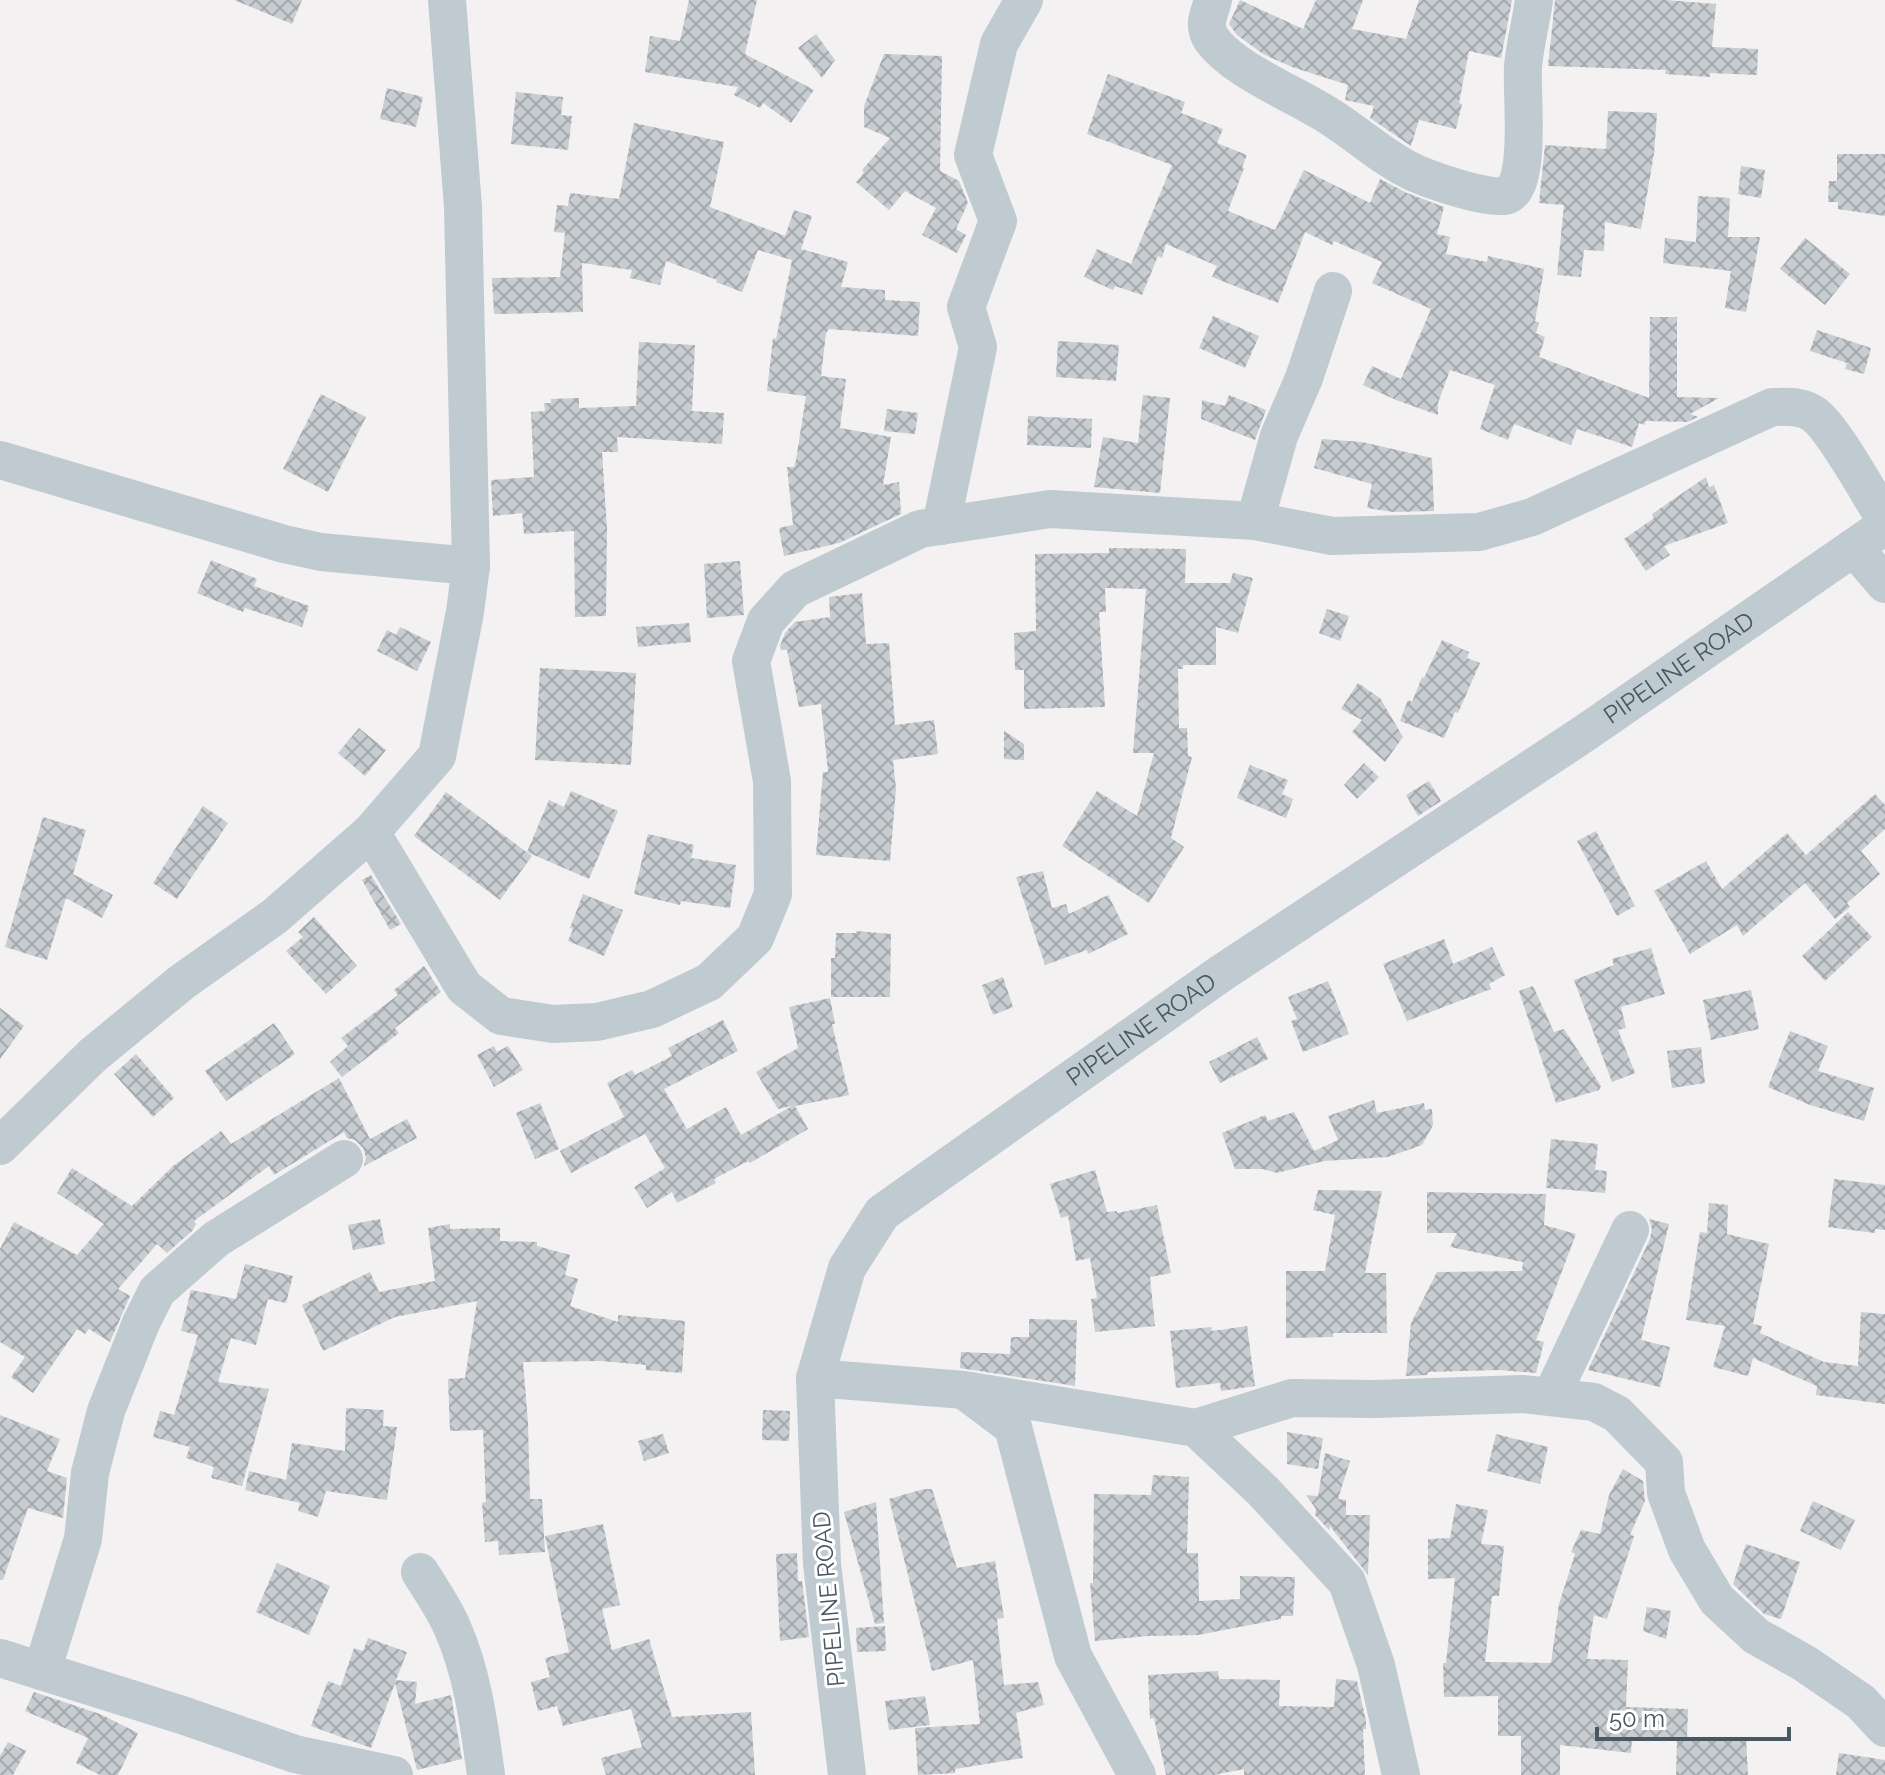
<svg xmlns="http://www.w3.org/2000/svg" width="1885" height="1775" font-family="Raleway,sans-serif">
  <style>
    .building { fill: url(#building-cross-hatch) }
    .lines { fill: none; stroke-linecap: round; stroke-linejoin: round }
    .minor { stroke: #bfcad1; stroke-width: 38 }
    .labels { text-anchor: middle; stroke-width: 6; stroke-linejoin: round; paint-order: stroke }
    .street-label { font-size: 24px; fill: #485760; stroke: #fff }
  </style>
  <defs>
    <pattern id="building-cross-hatch" width="8" height="8" patternUnits="userSpaceOnUse" patternTransform="scale(2)"><rect width="8" height="8" fill="#c8cdd1"/><path d="M0 0l8 8M0 8l8-8" fill="none" stroke="#a4a9ad"/></pattern>
  </defs>
  <rect width="100%" height="100%" fill="#f4f1f2"/>
  <g class="building">
    <polygon points="234,0 302,0 292,24"/>
    <polygon points="689,0 757,0 745,54 814,90 791,123 763,103 760,108 734,95 738,87 645,72 650,36 680,41"/>
    <polygon points="1240,0 1303,29 1316,0 1363,0 1352,29 1406,39 1419,0 1512,0 1501,58 1469,51 1459,103 1462,104 1456,129 1419,120 1411,146 1370,118 1374,106 1345,100 1348,85 1292,67 1263,54 1237,35 1229,24"/>
    <polygon points="1555,0 1666,0 1716,4 1712,47 1758,49 1757,75 1710,73 1710,77 1665,74 1666,70 1548,66"/>
    <polygon points="816,34 835,60 822,78 798,48"/>
    <polygon points="884,54 942,56 940,171 959,181 968,203 956,229 966,235 957,253 922,235 936,208 905,191 889,210 856,182 864,173 862,170 890,138 864,127 864,106"/>
    <polygon points="1108,74 1185,102 1181,113 1223,129 1217,143 1247,155 1242,167 1244,168 1228,211 1275,230 1304,170 1370,203 1380,179 1407,193 1444,207 1437,234 1450,237 1446,254 1487,262 1488,256 1544,269 1535,321 1539,323 1536,333 1545,337 1539,357 1649,398 1650,317 1677,317 1677,397 1719,398 1690,414 1698,417 1687,422 1646,421 1644,425 1639,423 1632,447 1577,429 1571,445 1514,424 1508,440 1480,429 1495,385 1450,370 1438,403 1438,415 1396,400 1363,385 1372,366 1401,379 1431,309 1372,283 1382,262 1334,241 1332,245 1305,232 1278,303 1212,277 1217,266 1166,244 1162,258 1158,256 1142,295 1115,286 1113,290 1084,277 1097,249 1131,264 1172,165 1087,134"/>
    <polygon points="387,88 423,97 416,127 380,119"/>
    <polygon points="516,92 563,97 561,115 572,116 568,150 511,144"/>
    <polygon points="1608,111 1657,113 1654,154 1641,229 1605,222 1604,251 1584,250 1581,277 1557,275 1564,205 1539,203 1545,145 1606,149"/>
    <polygon points="634,123 724,142 710,207 785,236 794,210 812,216 801,249 848,262 841,287 885,290 885,300 920,302 918,336 829,329 826,333 821,376 846,379 840,428 891,437 883,485 899,482 901,514 839,543 784,556 779,528 793,525 787,467 794,467 796,460 806,396 767,391 773,338 776,339 792,260 758,250 742,292 716,282 717,280 666,261 660,285 630,278 632,270 582,263 583,312 494,314 492,278 560,277 565,233 554,232 557,205 568,206 570,193 619,199"/>
    <polygon points="1837,154 1885,154 1885,216 1838,209 1838,202 1828,202 1829,181 1837,181"/>
    <polygon points="1741,166 1765,170 1761,198 1738,194"/>
    <polygon points="1698,196 1730,198 1728,237 1760,237 1746,312 1725,308 1731,271 1663,263 1665,238 1696,242"/>
    <polygon points="1805,238 1850,274 1825,305 1780,269"/>
    <polygon points="1213,316 1259,336 1245,368 1199,348"/>
    <polygon points="1817,330 1871,348 1864,374 1845,369 1847,363 1810,351"/>
    <polygon points="1058,341 1119,345 1116,381 1056,377"/>
    <polygon points="639,342 695,345 692,411 724,413 722,444 617,437 618,452 602,452 607,529 606,616 575,617 574,531 524,534 522,513 493,516 491,480 534,477 531,412 545,411 544,403 551,403 551,399 579,398 579,408 636,406"/>
    <polygon points="321,394 366,417 328,492 283,469"/>
    <polygon points="1143,395 1170,398 1160,493 1094,487 1103,437 1138,443"/>
    <polygon points="1229,395 1266,410 1255,440 1201,419 1202,400 1225,406"/>
    <polygon points="887,409 918,413 915,434 884,431"/>
    <polygon points="1028,416 1092,419 1091,448 1027,445"/>
    <polygon points="1322,439 1362,442 1432,458 1434,511 1393,512 1367,508 1372,484 1314,468"/>
    <polygon points="1706,477 1709,487 1714,485 1728,523 1664,546 1670,555 1646,571 1624,539 1654,518 1652,514"/>
    <polygon points="1109,548 1186,549 1185,583 1230,583 1233,573 1253,578 1238,633 1216,627 1216,665 1183,665 1183,669 1178,669 1179,728 1187,728 1188,756 1192,757 1171,838 1184,847 1149,903 1062,846 1097,791 1137,816 1154,753 1133,753 1146,589 1105,588 1106,612 1099,612 1105,707 1024,709 1024,670 1015,670 1014,633 1036,631 1035,554 1109,553"/>
    <polygon points="211,560 257,579 254,586 309,606 302,627 245,608 243,612 197,593"/>
    <polygon points="740,561 744,615 707,618 704,564"/>
    <polygon points="862,593 866,644 889,643 895,725 934,720 938,754 893,760 896,789 890,861 816,855 823,772 828,772 821,704 799,707 787,650 781,650 780,646 785,633 795,622 830,617 829,597"/>
    <polygon points="1327,609 1349,616 1340,641 1319,633"/>
    <polygon points="689,623 691,642 638,647 636,627"/>
    <polygon points="400,627 431,642 417,671 377,651 387,630 396,635"/>
    <polygon points="1442,640 1469,652 1467,658 1480,663 1458,713 1455,712 1444,738 1400,721 1408,700 1412,702 1422,677 1424,678"/>
    <polygon points="540,668 636,673 631,765 535,760"/>
    <polygon points="1358,683 1380,698 1403,737 1385,762 1352,732 1362,720 1341,709"/>
    <polygon points="359,728 386,750 365,776 338,753"/>
    <polygon points="1004,731 1024,744 1024,760 1004,759"/>
    <polygon points="1364,763 1379,777 1357,799 1344,785"/>
    <polygon points="1250,765 1288,780 1282,794 1293,799 1286,818 1237,798"/>
    <polygon points="1429,781 1441,801 1418,816 1406,795"/>
    <polygon points="571,791 618,811 589,879 527,852 549,800 564,807"/>
    <polygon points="446,792 532,856 500,900 414,836"/>
    <polygon points="1875,794 1885,805 1885,829 1861,851 1880,874 1847,903 1850,907 1835,919 1805,883 1743,936 1737,925 1690,954 1654,891 1706,861 1722,889 1787,833 1806,855"/>
    <polygon points="203,806 228,823 177,899 153,883"/>
    <polygon points="43,817 86,830 73,874 113,895 102,918 66,898 47,960 5,947"/>
    <polygon points="1596,831 1635,906 1617,916 1577,841"/>
    <polygon points="648,834 694,845 691,858 736,865 730,908 681,901 680,905 634,894"/>
    <polygon points="1043,871 1052,908 1066,904 1069,914 1108,895 1128,934 1088,954 1087,950 1045,965 1016,877"/>
    <polygon points="371,875 401,924 390,930 362,880"/>
    <polygon points="583,894 623,910 604,956 568,941 573,929 570,928"/>
    <polygon points="1848,912 1872,937 1825,981 1802,956"/>
    <polygon points="314,917 357,966 326,994 286,951 303,937 298,932"/>
    <polygon points="856,931 891,934 890,997 831,997 831,958 835,958 836,933 856,933"/>
    <polygon points="1444,939 1453,964 1492,947 1505,975 1489,984 1491,989 1407,1021 1383,964"/>
    <polygon points="1651,948 1665,994 1621,1007 1626,1028 1618,1030 1635,1073 1612,1082 1574,980 1614,965 1612,959"/>
    <polygon points="424,966 441,992 395,1028 399,1033 342,1077 330,1062 348,1046 341,1038 398,995 394,990"/>
    <polygon points="1003,977 1013,1007 993,1015 982,985"/>
    <polygon points="1328,981 1349,1034 1303,1052 1291,1021 1297,1019 1288,997"/>
    <polygon points="1533,986 1554,1032 1564,1029 1601,1086 1599,1090 1556,1103 1519,991"/>
    <polygon points="1751,990 1759,1029 1711,1040 1703,1000"/>
    <polygon points="830,998 835,1024 832,1024 849,1095 795,1106 808,1129 750,1163 748,1161 714,1179 716,1183 677,1203 672,1192 647,1208 634,1187 665,1168 645,1134 571,1173 560,1151 624,1117 607,1083 632,1070 635,1075 672,1056 668,1048 723,1020 738,1051 664,1089 687,1129 726,1107 741,1135 792,1106 778,1109 756,1072 798,1048 789,1007"/>
    <polygon points="0,1008 24,1026 0,1059"/>
    <polygon points="274,1023 295,1054 226,1101 205,1071"/>
    <polygon points="1790,1031 1828,1046 1818,1071 1874,1088 1864,1121 1810,1105 1768,1087"/>
    <polygon points="1257,1037 1268,1059 1220,1083 1209,1062"/>
    <polygon points="494,1046 497,1052 508,1046 523,1070 494,1087 477,1055"/>
    <polygon points="1701,1047 1705,1083 1672,1088 1667,1051"/>
    <polygon points="136,1054 174,1098 153,1117 114,1074"/>
    <polygon points="339,1078 370,1139 407,1119 417,1138 364,1166 366,1157 363,1148 355,1140 347,1138 344,1132 274,1175 269,1166 194,1221 196,1224 192,1231 167,1253 157,1244 118,1289 130,1296 110,1342 89,1329 85,1334 77,1329 33,1393 11,1377 25,1357 0,1342 0,1249 14,1222 77,1255 104,1224 57,1193 72,1168 132,1206 173,1166 221,1131 231,1144"/>
    <polygon points="1374,1100 1377,1113 1424,1103 1425,1110 1432,1109 1433,1125 1422,1145 1388,1157 1324,1161 1277,1173 1263,1169 1235,1169 1222,1133 1265,1115 1268,1121 1294,1112 1314,1151 1338,1140 1328,1116"/>
    <polygon points="540,1103 559,1149 535,1159 516,1113"/>
    <polygon points="1551,1139 1598,1144 1595,1170 1607,1171 1605,1193 1546,1188"/>
    <polygon points="1095,1170 1107,1212 1117,1211 1117,1213 1157,1205 1171,1273 1150,1277 1155,1326 1095,1332 1091,1299 1097,1298 1090,1258 1076,1261 1068,1216 1061,1218 1050,1184"/>
    <polygon points="1834,1179 1885,1185 1885,1230 1875,1229 1875,1233 1828,1227"/>
    <polygon points="1318,1190 1382,1191 1365,1273 1386,1273 1387,1333 1333,1333 1333,1337 1286,1338 1286,1271 1325,1271 1335,1215 1313,1210"/>
    <polygon points="1427,1192 1546,1194 1544,1225 1576,1234 1536,1340 1544,1342 1536,1373 1499,1370 1428,1372 1427,1375 1406,1376 1411,1323 1437,1272 1522,1271 1523,1262 1450,1247 1457,1233 1427,1233"/>
    <polygon points="1709,1203 1728,1205 1727,1234 1769,1244 1753,1324 1762,1326 1760,1333 1824,1362 1858,1366 1861,1312 1885,1314 1885,1404 1816,1395 1817,1386 1753,1358 1748,1376 1713,1367 1725,1326 1686,1320 1700,1232 1707,1233"/>
    <polygon points="380,1219 385,1244 353,1250 348,1225"/>
    <polygon points="1649,1219 1669,1224 1641,1340 1670,1347 1660,1387 1588,1370 1650,1239 1652,1229"/>
    <polygon points="450,1224 450,1229 500,1228 500,1241 537,1242 537,1246 570,1255 565,1275 578,1279 570,1306 618,1322 618,1315 685,1321 682,1373 646,1370 646,1365 601,1361 523,1362 528,1422 530,1499 542,1499 545,1552 499,1555 498,1541 485,1542 482,1503 486,1502 483,1430 450,1431 448,1379 465,1378 477,1301 395,1317 323,1351 302,1305 370,1272 379,1292 435,1281 428,1228"/>
    <polygon points="245,1264 293,1276 286,1303 268,1299 256,1345 231,1338 218,1382 269,1389 242,1486 211,1478 214,1467 186,1458 190,1447 153,1437 160,1411 174,1415 198,1335 181,1331 191,1290 236,1299"/>
    <polygon points="1029,1319 1077,1320 1075,1386 960,1368 961,1352 1010,1354 1011,1337 1029,1337"/>
    <polygon points="1247,1326 1255,1386 1221,1391 1220,1383 1176,1388 1170,1331 1211,1327 1212,1331"/>
    <polygon points="346,1408 384,1410 383,1426 397,1427 387,1500 326,1491 318,1517 298,1511 300,1503 245,1490 249,1471 286,1480 292,1443 345,1451"/>
    <polygon points="763,1410 790,1411 789,1441 762,1440"/>
    <polygon points="0,1415 60,1439 47,1471 67,1478 63,1518 28,1508 3,1580 0,1580"/>
    <polygon points="1287,1432 1323,1438 1318,1469 1287,1464"/>
    <polygon points="663,1434 669,1453 644,1461 638,1441"/>
    <polygon points="1496,1434 1548,1447 1540,1484 1487,1471"/>
    <polygon points="1325,1453 1350,1461 1338,1499 1346,1500 1346,1515 1370,1515 1368,1575 1330,1526 1329,1530 1315,1515 1316,1509 1306,1495 1318,1496"/>
    <polygon points="1623,1469 1643,1481 1645,1501 1630,1535 1634,1536 1607,1619 1594,1615 1587,1659 1628,1660 1626,1707 1688,1709 1687,1739 1632,1739 1631,1753 1560,1745 1560,1775 1521,1775 1521,1736 1498,1736 1498,1696 1444,1697 1443,1663 1446,1663 1455,1578 1428,1579 1428,1539 1450,1538 1456,1504 1488,1510 1481,1544 1504,1546 1499,1596 1492,1596 1485,1662 1551,1663 1559,1604 1575,1554 1571,1552 1581,1530 1600,1534 1609,1495"/>
    <polygon points="1153,1475 1189,1477 1187,1553 1198,1553 1199,1601 1240,1599 1240,1576 1295,1577 1293,1616 1281,1616 1281,1619 1198,1635 1148,1636 1095,1641 1090,1583 1093,1583 1094,1494 1151,1495"/>
    <polygon points="924,1489 932,1489 957,1568 995,1561 1004,1618 997,1619 1004,1685 1038,1682 1044,1705 1016,1713 1023,1758 955,1769 955,1773 918,1775 915,1728 980,1724 973,1660 932,1671 889,1499"/>
    <polygon points="1813,1501 1855,1520 1841,1550 1800,1531"/>
    <polygon points="876,1502 884,1623 875,1624 844,1512"/>
    <polygon points="603,1524 620,1605 602,1609 612,1650 649,1639 672,1717 751,1712 755,1775 606,1775 601,1758 642,1747 631,1709 563,1726 557,1706 538,1711 531,1682 550,1677 545,1658 569,1652 545,1536"/>
    <polygon points="1746,1544 1800,1562 1781,1619 1764,1614 1733,1584"/>
    <polygon points="797,1553 798,1581 802,1581 809,1637 780,1641 776,1554"/>
    <polygon points="277,1563 330,1586 309,1635 256,1612"/>
    <polygon points="1647,1607 1671,1611 1666,1639 1643,1631"/>
    <polygon points="885,1626 886,1651 857,1652 856,1628"/>
    <polygon points="368,1638 407,1652 396,1680 417,1682 415,1704 451,1695 462,1759 417,1770 395,1683 371,1748 311,1726 328,1681 341,1686 354,1648 363,1651"/>
    <polygon points="1218,1671 1219,1679 1280,1680 1279,1706 1334,1707 1336,1679 1357,1681 1366,1721 1366,1729 1363,1729 1365,1775 1244,1775 1244,1769 1214,1775 1166,1775 1154,1718 1150,1719 1148,1675"/>
    <polygon points="34,1692 100,1714 138,1733 118,1775 100,1775 76,1763 88,1738 25,1711"/>
    <polygon points="925,1696 930,1725 889,1730 885,1701"/>
    <polygon points="1746,1738 1748,1775 1676,1775 1677,1741"/>
    <polygon points="8,1742 26,1751 13,1775 0,1775 0,1756"/>
    <polygon points="1839,1753 1885,1760 1885,1775 1836,1775"/>
  </g>
  <g class="lines">
    <g class="minor">
      <path d="M1213,0c-4,15 -11,25 -1,40 23,31 83,54 117,76 26,16 58,45 86,57 16,7 78,29 93,22 24,-12 13,-103 15,-129 2,-22 8,-44 11,-66"/>
      <polyline points="0,460 284,544 321,552 471,566"/>
      <polyline points="1255,521 1279,436 1304,378 1333,291"/>
      <polyline points="941,526 978,347 966,307 998,221 973,155 999,44 1024,0"/>
      <polyline points="1855,549 1885,584"/>
      <path d="M371,832l93,155 37,29 52,8 44,-2 55,-13 57,-27 46,-44 18,-44 -1,-113 -21,-120 15,-40 29,-32 125,-60 130,-20 205,12 77,15 147,-4 53,-15 240,-110c15,0 30,-2 43,8 20,16 54,79 70,104"/>
      <polyline points="0,1146 93,1055 182,982 275,916 371,832 437,756 465,612 471,566 463,207 447,0"/>
      <polyline points="815,1378 964,1390 1196,1428 1263,1491 1347,1582 1376,1665 1401,1775"/>
      <polyline points="969,1394 1013,1427 1073,1656 1137,1775"/>
      <polyline points="1551,1397 1630,1230"/>
      <polyline points="1196,1428 1292,1398 1375,1399 1522,1394 1594,1402 1617,1414 1664,1462 1666,1493 1687,1550 1717,1600 1756,1636 1804,1663 1861,1702 1885,1728"/>
      <path d="M420,1572c11,18 24,36 32,55 21,47 27,98 34,148"/>
      <polyline points="0,1658 182,1715 295,1754 394,1775"/>
      <polyline points="42,1671 83,1539 90,1473 106,1411 141,1323 157,1291 216,1239 344,1159"/>
      <path id="s1" d="M847,1775l-25,-211 -7,-186 32,-110 35,-55 341,-241 359,-237 303,-209"/>
    </g>
  </g>
  <g class="labels">
    <g class="street-label">
      <text dy="8" stroke="none"><textPath href="#s1" startOffset="1544">PIPELINE ROAD</textPath></text>
      <text dy="8" stroke="none"><textPath href="#s1" startOffset="896">PIPELINE ROAD</textPath></text>
      <text transform="translate(829 1599) rotate(-95)" y="8">PIPELINE ROAD</text>
    </g>
  </g>
  <path d="M1597 1727v12h192v-12" fill="none" stroke="#485760" stroke-width="4"/>
  <text x="1609" y="1727" font-size="24" fill="#485760" stroke="#ffffff" stroke-width="6" paint-order="stroke">50 m</text>
</svg>
